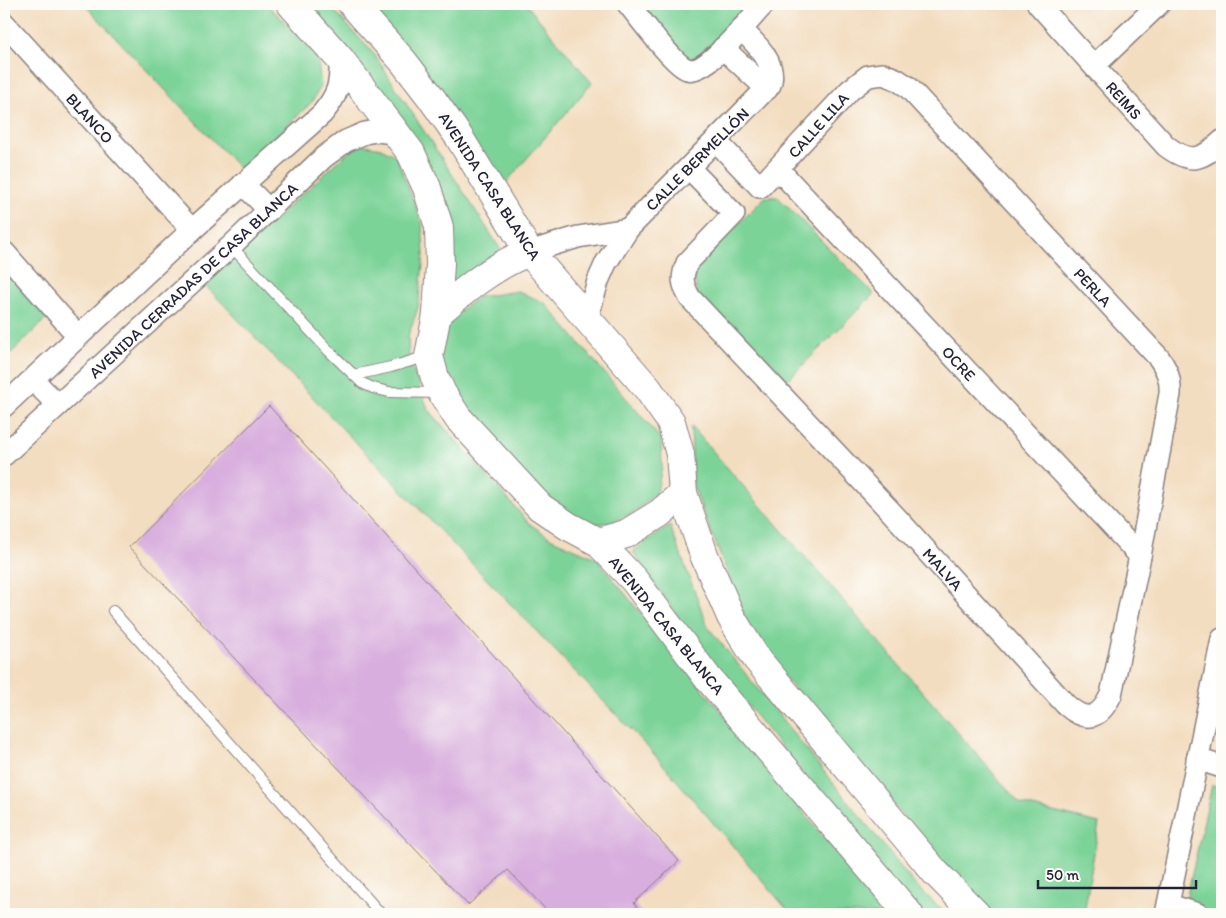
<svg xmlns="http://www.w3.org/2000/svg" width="1226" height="918" font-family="Itim,sans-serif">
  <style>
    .green { fill: #7bd398; stroke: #4e7a6a }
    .building { fill: #d8aede }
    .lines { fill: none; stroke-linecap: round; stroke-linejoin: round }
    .lane-casing { stroke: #8a807e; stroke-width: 12 }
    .street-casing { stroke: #8a807e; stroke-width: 24 }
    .secondary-casing { stroke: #8a807e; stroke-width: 30 }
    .lane { stroke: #fff; stroke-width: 10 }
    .street { stroke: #fff; stroke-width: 21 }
    .secondary { stroke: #fff; stroke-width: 28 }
    .labels { text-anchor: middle; stroke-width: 4; stroke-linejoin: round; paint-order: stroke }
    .street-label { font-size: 16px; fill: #22223b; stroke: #fdfcf7 }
  </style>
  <rect width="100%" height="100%" fill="#fdfcf7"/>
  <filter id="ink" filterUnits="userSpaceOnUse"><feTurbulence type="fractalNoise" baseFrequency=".02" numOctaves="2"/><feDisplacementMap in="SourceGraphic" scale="10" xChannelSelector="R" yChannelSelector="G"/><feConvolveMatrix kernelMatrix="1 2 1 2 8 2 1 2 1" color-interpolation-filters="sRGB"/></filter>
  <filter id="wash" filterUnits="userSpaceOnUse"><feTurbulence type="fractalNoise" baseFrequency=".0096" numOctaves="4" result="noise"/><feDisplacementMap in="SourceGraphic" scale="20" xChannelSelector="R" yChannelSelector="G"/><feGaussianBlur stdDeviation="1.12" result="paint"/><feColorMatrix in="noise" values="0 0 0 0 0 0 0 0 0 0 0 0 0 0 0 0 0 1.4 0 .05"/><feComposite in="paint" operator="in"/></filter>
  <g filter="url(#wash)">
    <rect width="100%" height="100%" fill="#f3ddc0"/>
    <g class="green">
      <polygon points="84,4 267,4 301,39 318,60 321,86 312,102 241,170"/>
      <polygon points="302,4 328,4 374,54 505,256 483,262 451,284 450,219"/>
      <polygon points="367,4 526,4 592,83 504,185"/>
      <polygon points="631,4 748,4 735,22 701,60 680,61"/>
      <polygon points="361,144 381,148 396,156 422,223 424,255 418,308 408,336 409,360 428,409 530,524 552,539 596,558 886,914 791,914 654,754 204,284 345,155"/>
      <polygon points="765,197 778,197 874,294 786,382 697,295 694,269"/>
      <polygon points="4,268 47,318 4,360"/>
      <polygon points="518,291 545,303 661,439 662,467 657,492 636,511 613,522 587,525 556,515 450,391 439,358 445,329 457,313 478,297"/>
      <polygon points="691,426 1020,804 1099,823 1084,914 986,914 754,641 693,486"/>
      <polygon points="670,526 708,627 916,886 947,914 923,914 896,889 688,632 633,552 648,540"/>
      <polygon points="1212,785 1222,788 1222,914 1215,914 1185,905"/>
    </g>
    <g id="blocks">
      <polygon class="building" points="269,406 679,861 634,903 643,914 550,914 508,870 468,905 129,547"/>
    </g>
  </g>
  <g filter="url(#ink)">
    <use href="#blocks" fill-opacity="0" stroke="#8a807e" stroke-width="1"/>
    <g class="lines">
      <g class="lane-casing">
        <g id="lane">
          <polyline points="231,246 330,352 362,383 373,388 389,392 438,393"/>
          <polyline points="354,375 391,367 428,356"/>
          <polyline points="113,611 381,914"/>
        </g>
      </g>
      <g class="street-casing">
        <g id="street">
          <path d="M628,4c11,13 46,61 59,65 19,7 64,-52 77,-65"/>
          <path d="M1038,4l128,142c24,18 35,15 56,-5"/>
          <polyline points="4,23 192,230"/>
          <polyline points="723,48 767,89"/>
          <polyline points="1094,66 1159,4"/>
          <path d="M689,168l45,46 -47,49c-6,15 -5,21 3,35l204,217 172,190c21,18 33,14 45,-10l29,-139 30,-162c1,-15 -3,-24 -11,-36l-251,-271 -12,-8 -13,-5 -15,2 -18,14 -90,97 -44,-46"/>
          <polyline points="778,169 1140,556"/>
          <polyline points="243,184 269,210"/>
          <polyline points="4,252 78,336"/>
          <polyline points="529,252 578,237 628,229"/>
          <path d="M587,319l11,-38 8,-18 22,-34 142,-144c8,-22 -15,-42 -29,-56"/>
          <polyline points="33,380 58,405"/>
          <path d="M4,406l188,-176 130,-116c16,-19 19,-30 18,-55"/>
          <polyline points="4,455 231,246 324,157 346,141 365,133 376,131 395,133"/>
          <polyline points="1197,759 1222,767"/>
          <polyline points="1169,905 1198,914"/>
          <polyline points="1166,914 1222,639"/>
        </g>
      </g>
      <g class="secondary-casing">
        <g id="secondary">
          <polyline points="291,4 340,59 411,153 427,188 439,227 440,264 437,314 429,356 435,378 442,393 458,418 540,507 568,526 598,542 634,580 707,677 909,914"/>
          <polyline points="352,4 403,61 430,96 459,137 529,252 648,389 671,422 680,454 683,493 704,555 731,617 756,658 935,872 976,914"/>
          <path d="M437,314c29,-25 56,-48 92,-62"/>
          <polyline points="598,542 626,534 660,513 683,493"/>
        </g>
      </g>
      <use href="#lane" class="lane"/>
      <use href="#street" class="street"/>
      <use href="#secondary" class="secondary"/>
    </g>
  </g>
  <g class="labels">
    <g class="street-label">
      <text transform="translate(1124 100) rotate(48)" y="6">REIMS</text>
      <text transform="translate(90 118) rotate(48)" y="6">BLANCO</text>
      <text transform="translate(818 125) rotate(-48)" y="6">CALLE LILA</text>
      <text transform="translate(697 159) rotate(-45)" y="6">CALLE BERMELLÓN</text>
      <text transform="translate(490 186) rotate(57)" y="6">AVENIDA CASA BLANCA</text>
      <text transform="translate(193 280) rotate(-43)" y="6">AVENIDA CERRADAS DE CASA BLANCA</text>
      <text transform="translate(1093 287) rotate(47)" y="6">PERLA</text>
      <text transform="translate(959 363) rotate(47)" y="6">OCRE</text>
      <text transform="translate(943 569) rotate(48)" y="6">MALVA</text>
      <text transform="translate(667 625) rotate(51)" y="6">AVENIDA CASA BLANCA</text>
    </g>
  </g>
  <rect width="1226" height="918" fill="none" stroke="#fdfcf7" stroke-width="20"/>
  <path d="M1038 880v8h158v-8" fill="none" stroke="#22223b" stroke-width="2.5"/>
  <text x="1046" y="880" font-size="15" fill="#22223b" stroke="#fdfcf7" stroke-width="4" paint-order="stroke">50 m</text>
</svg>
